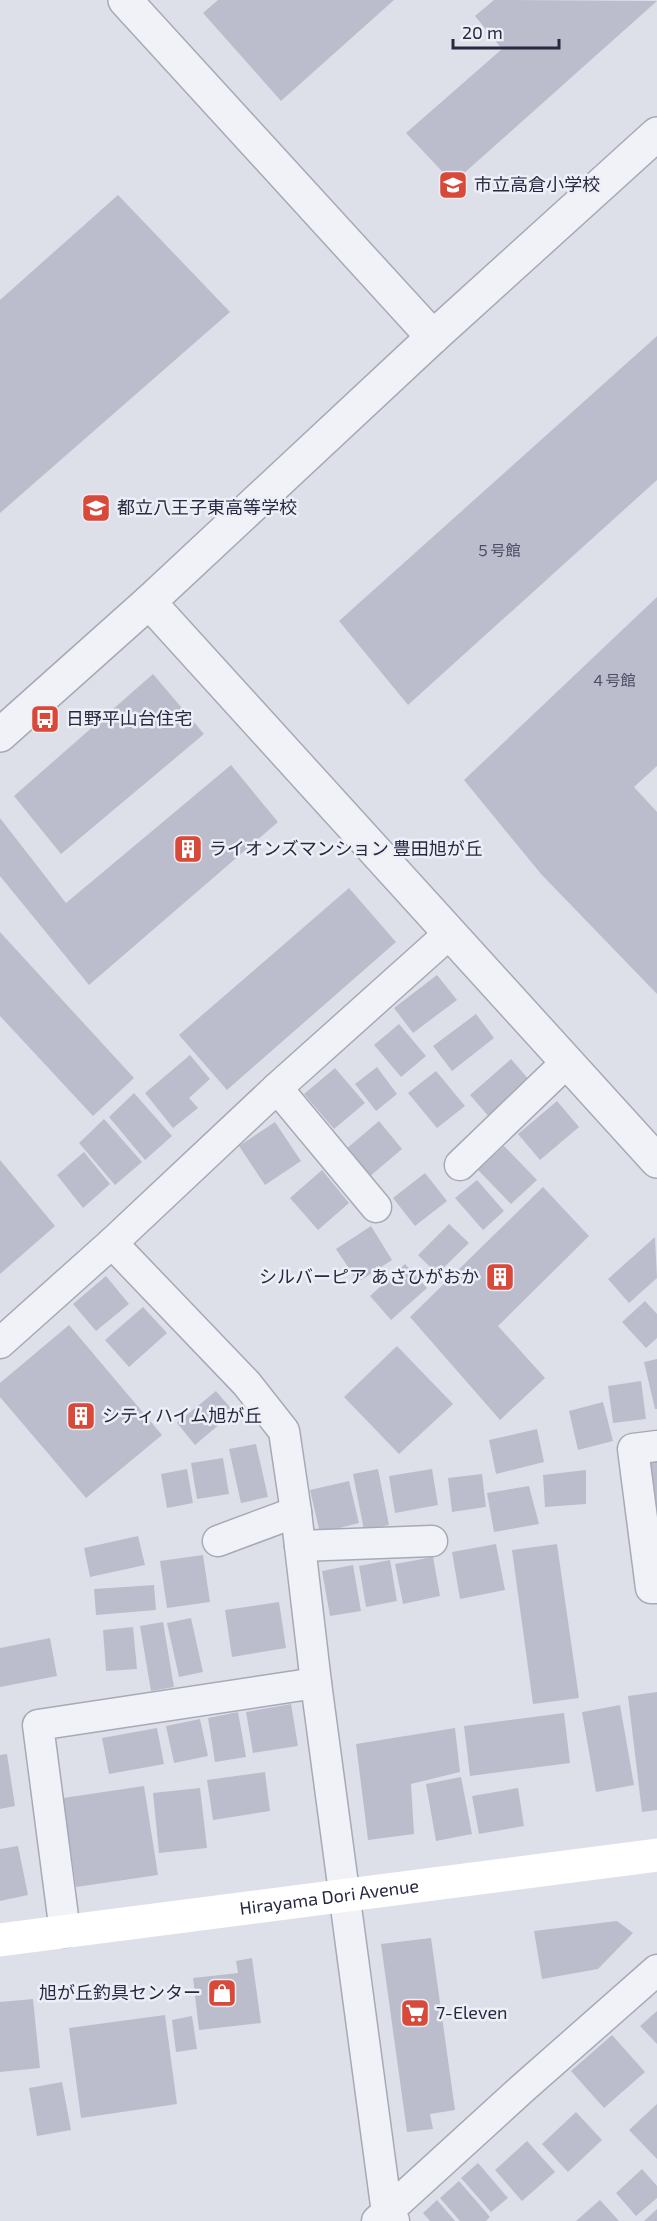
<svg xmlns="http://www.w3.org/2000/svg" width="657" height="2221" font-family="'Exo 2','Noto Sans JP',sans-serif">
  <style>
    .building { fill: #bbbdcc }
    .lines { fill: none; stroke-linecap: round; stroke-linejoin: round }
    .minor-casing { stroke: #a7a9b7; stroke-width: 33 }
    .tertiary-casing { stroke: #a7a9b7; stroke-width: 36 }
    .minor { stroke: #f1f2f7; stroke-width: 30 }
    .tertiary { stroke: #f1f2f7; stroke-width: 33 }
    .secondary { stroke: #fff; stroke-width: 33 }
    .labels { text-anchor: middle; stroke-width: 5; stroke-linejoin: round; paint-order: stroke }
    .number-label { font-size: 15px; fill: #4b4e64 }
    .poi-label { font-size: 18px; fill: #262941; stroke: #eeeff6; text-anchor: start }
    .street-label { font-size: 18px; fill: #262941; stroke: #eeeff6 }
  </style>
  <rect width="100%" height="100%" fill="#dee0e9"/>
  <g class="building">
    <polygon points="218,0 394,0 281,101 203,13"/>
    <polygon points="494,0 657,1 453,183 406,133 502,49 475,16"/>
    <polygon points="118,195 230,312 0,513 0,300"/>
    <polygon points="657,336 657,480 408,705 339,621"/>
    <polygon points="657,597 657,766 634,787 657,812 657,994 541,874 464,780"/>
    <polygon points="153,674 204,734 61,854 14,796"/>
    <polygon points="231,765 278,822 89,985 0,876 0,818 66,903"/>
    <polygon points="349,888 396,942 227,1090 179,1035"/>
    <polygon points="0,932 134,1078 93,1116 0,1016"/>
    <polygon points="437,975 457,1000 413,1033 394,1008"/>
    <polygon points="476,1014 494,1038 452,1071 433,1046"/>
    <polygon points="399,1024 426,1056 401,1077 374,1045"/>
    <polygon points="190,1055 210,1079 189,1098 198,1108 173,1128 145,1093"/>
    <polygon points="511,1059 531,1082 490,1118 470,1095"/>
    <polygon points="377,1067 397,1094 376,1111 355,1084"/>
    <polygon points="335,1068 365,1103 334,1129 304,1094"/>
    <polygon points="436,1071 465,1106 437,1128 408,1093"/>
    <polygon points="134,1093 172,1136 145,1160 109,1117"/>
    <polygon points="557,1101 579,1127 540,1160 518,1134"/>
    <polygon points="104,1119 142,1162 115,1185 79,1143"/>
    <polygon points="379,1121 402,1149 369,1177 345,1150"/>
    <polygon points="275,1122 301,1161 265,1185 239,1146"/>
    <polygon points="504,1146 537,1180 511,1204 478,1170"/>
    <polygon points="84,1152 110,1184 83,1208 57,1175"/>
    <polygon points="0,1160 55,1226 0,1274"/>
    <polygon points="322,1170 349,1203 318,1230 290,1198"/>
    <polygon points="425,1173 447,1201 415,1226 393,1198"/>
    <polygon points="477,1180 504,1211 483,1230 455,1198"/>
    <polygon points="543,1187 589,1236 498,1326 545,1378 500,1420 410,1317"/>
    <polygon points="449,1224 469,1243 437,1274 418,1255"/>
    <polygon points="371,1226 392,1260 358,1282 336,1249"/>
    <polygon points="655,1237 657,1278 629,1303 608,1279"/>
    <polygon points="405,1264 427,1288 391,1320 370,1296"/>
    <polygon points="106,1276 129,1304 96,1331 73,1304"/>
    <polygon points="645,1301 657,1314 657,1338 646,1348 622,1322"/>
    <polygon points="143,1307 167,1333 129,1367 105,1340"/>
    <polygon points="69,1325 162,1435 86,1498 0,1397 0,1383"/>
    <polygon points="397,1346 453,1404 399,1454 344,1397"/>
    <polygon points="657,1359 657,1409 655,1409 644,1362"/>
    <polygon points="641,1381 646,1419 613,1423 608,1386"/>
    <polygon points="216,1391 234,1412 195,1445 177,1423"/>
    <polygon points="603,1402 613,1441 578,1450 569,1411"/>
    <polygon points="537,1429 544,1462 496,1474 489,1440"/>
    <polygon points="256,1444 268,1497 241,1503 229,1449"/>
    <polygon points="223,1458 229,1494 197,1499 191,1463"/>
    <polygon points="657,1460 657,1505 653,1506 644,1463"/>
    <polygon points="187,1469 193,1503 167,1508 161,1474"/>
    <polygon points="378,1469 389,1525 364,1530 353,1474"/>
    <polygon points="432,1469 438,1505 395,1513 389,1476"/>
    <polygon points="586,1470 586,1504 545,1507 543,1475"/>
    <polygon points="482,1474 486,1507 452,1512 448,1478"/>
    <polygon points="349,1481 359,1523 320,1533 310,1490"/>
    <polygon points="529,1486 539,1524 494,1532 487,1493"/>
    <polygon points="138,1536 145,1565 90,1577 84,1548"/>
    <polygon points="496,1544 505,1590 460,1599 452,1552"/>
    <polygon points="557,1544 579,1698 533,1704 512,1550"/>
    <polygon points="203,1555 210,1602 167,1608 160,1561"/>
    <polygon points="433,1557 440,1596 403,1604 395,1564"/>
    <polygon points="390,1560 397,1601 366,1607 359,1566"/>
    <polygon points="353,1565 361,1611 330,1616 322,1571"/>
    <polygon points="154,1585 156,1610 96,1615 94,1589"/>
    <polygon points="279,1602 286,1648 232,1657 225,1610"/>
    <polygon points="191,1618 203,1672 179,1677 167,1623"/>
    <polygon points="163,1622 174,1687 151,1691 140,1626"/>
    <polygon points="133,1627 137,1669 106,1671 103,1630"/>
    <polygon points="50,1638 57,1676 0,1687 0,1648"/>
    <polygon points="657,1692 657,1810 642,1812 628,1696"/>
    <polygon points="291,1704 298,1746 253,1753 246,1712"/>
    <polygon points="620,1705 634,1785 596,1792 582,1712"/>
    <polygon points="238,1712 246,1757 215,1762 208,1718"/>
    <polygon points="564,1713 570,1763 470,1776 464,1726"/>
    <polygon points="200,1719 208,1756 174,1763 166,1726"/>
    <polygon points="157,1728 164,1764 109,1774 102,1738"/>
    <polygon points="455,1728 460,1772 411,1784 414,1834 368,1840 356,1744"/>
    <polygon points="7,1754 15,1806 0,1809 0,1755"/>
    <polygon points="265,1772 270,1811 213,1820 207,1780"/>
    <polygon points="461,1777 472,1834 436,1841 426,1784"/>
    <polygon points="144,1786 158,1875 76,1887 63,1798"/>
    <polygon points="200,1788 207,1848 159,1853 153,1793"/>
    <polygon points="518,1788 524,1826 479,1834 472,1796"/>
    <polygon points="18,1846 28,1895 0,1901 0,1849"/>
    <polygon points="617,1921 633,1933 598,1969 542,1979 534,1931"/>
    <polygon points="431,1938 455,2110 430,2114 433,2129 407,2132 381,1944"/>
    <polygon points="252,1958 261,2023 199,2030 193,1978 238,1973 236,1961"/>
    <polygon points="33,1999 40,2068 0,2072 0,2002"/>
    <polygon points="657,2011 657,2044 640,2026"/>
    <polygon points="165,2015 177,2104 81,2118 69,2028"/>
    <polygon points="192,2016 197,2049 176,2052 172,2020"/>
    <polygon points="612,2035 645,2072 604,2108 571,2071"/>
    <polygon points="62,2082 71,2130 37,2136 29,2088"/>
    <polygon points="657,2104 657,2159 629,2130"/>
    <polygon points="576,2112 602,2140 568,2172 542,2144"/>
    <polygon points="527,2141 555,2172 522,2201 495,2170"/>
    <polygon points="478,2163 508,2198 491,2212 461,2178"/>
    <polygon points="642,2169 657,2186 657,2198 636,2216 616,2193"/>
    <polygon points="459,2181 490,2217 486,2221 460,2221 440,2198"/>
    <polygon points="437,2200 455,2221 430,2221 423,2213"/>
    <polygon points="600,2200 619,2221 576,2221"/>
    <polygon points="657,2209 657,2221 644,2221"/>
  </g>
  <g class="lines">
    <g class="minor-casing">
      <g id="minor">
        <polyline points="277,1088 376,1207"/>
        <polyline points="460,1165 567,1062"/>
        <polyline points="112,1243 247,1384 284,1431 296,1512 316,1683 387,2213 394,2221"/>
        <polyline points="0,1343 112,1243 277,1088 450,933"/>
        <polyline points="657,1446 633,1449 651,1588 657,1588"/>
        <polyline points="218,1541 296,1512"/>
        <polyline points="300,1546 432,1541"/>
        <polyline points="65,1932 38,1725 316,1683"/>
        <polyline points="377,2221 523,2088 657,1970"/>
      </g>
    </g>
    <g class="tertiary-casing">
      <g id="tertiary">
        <polyline points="125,0 433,337"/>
        <polyline points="149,602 657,1161"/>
        <polyline points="0,735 149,602 433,337 657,134"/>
      </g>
    </g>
    <use href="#minor" class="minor"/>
    <use href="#tertiary" class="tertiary"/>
    <path class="secondary" id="s1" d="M0,1940l657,-85"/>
  </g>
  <defs>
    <g id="school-square" transform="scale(1.5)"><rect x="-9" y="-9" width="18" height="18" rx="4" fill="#d84939" stroke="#eeeff6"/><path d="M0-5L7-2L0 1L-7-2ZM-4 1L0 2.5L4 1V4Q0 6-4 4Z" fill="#fff"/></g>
    <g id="bus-square" transform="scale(1.5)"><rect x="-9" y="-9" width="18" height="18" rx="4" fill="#d84939" stroke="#eeeff6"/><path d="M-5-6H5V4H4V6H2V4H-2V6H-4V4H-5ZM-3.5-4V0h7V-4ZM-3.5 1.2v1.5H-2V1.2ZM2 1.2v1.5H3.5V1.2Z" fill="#fff"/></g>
    <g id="building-square" transform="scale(1.5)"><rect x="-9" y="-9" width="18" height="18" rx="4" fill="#d84939" stroke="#eeeff6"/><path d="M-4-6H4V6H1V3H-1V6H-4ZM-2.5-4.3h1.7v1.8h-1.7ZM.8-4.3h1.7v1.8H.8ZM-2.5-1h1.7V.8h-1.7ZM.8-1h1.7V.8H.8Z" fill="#fff"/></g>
    <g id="shop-square" transform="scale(1.5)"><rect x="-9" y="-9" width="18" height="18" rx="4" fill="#d84939" stroke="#eeeff6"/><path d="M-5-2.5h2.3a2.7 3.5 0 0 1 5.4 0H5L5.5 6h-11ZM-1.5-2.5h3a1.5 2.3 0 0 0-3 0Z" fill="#fff"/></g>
    <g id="supermarket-square" transform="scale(1.5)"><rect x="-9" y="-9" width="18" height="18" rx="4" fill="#d84939" stroke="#eeeff6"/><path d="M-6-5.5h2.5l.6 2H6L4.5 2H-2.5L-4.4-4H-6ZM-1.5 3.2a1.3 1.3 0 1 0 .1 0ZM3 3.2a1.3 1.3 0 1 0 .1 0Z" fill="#fff"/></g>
  </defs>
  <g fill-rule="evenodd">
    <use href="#school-square" x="453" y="185"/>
    <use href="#school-square" x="96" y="508"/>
    <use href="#bus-square" x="45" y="719"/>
    <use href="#building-square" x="188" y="849"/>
    <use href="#building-square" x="500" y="1277"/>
    <use href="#building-square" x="81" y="1416"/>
    <use href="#shop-square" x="222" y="1993"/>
    <use href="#supermarket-square" x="415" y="2013"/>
  </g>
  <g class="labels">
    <g class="number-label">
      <text x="498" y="556">５号館</text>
      <text x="613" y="686">４号館</text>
    </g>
    <g class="poi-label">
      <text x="474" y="191">市立高倉小学校</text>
      <text x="117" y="514">都立八王子東高等学校</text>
      <text x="66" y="725">日野平山台住宅</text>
      <text x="209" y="855">ライオンズマンション 豊田旭が丘</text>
      <text x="479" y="1283" text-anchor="end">シルバーピア あさひがおか</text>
      <text x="102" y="1422">シティハイム旭が丘</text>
      <text x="201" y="1999" text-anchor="end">旭が丘釣具センター</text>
      <text x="436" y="2019">7-Eleven</text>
    </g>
    <g class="street-label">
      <text dy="6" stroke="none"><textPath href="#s1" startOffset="332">Hirayama Dori Avenue</textPath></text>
    </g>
  </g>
  <path d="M453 39v9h106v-9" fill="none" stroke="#262941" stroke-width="3"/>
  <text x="462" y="39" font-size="18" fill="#262941" stroke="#eeeff6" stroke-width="4.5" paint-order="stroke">20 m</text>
</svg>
